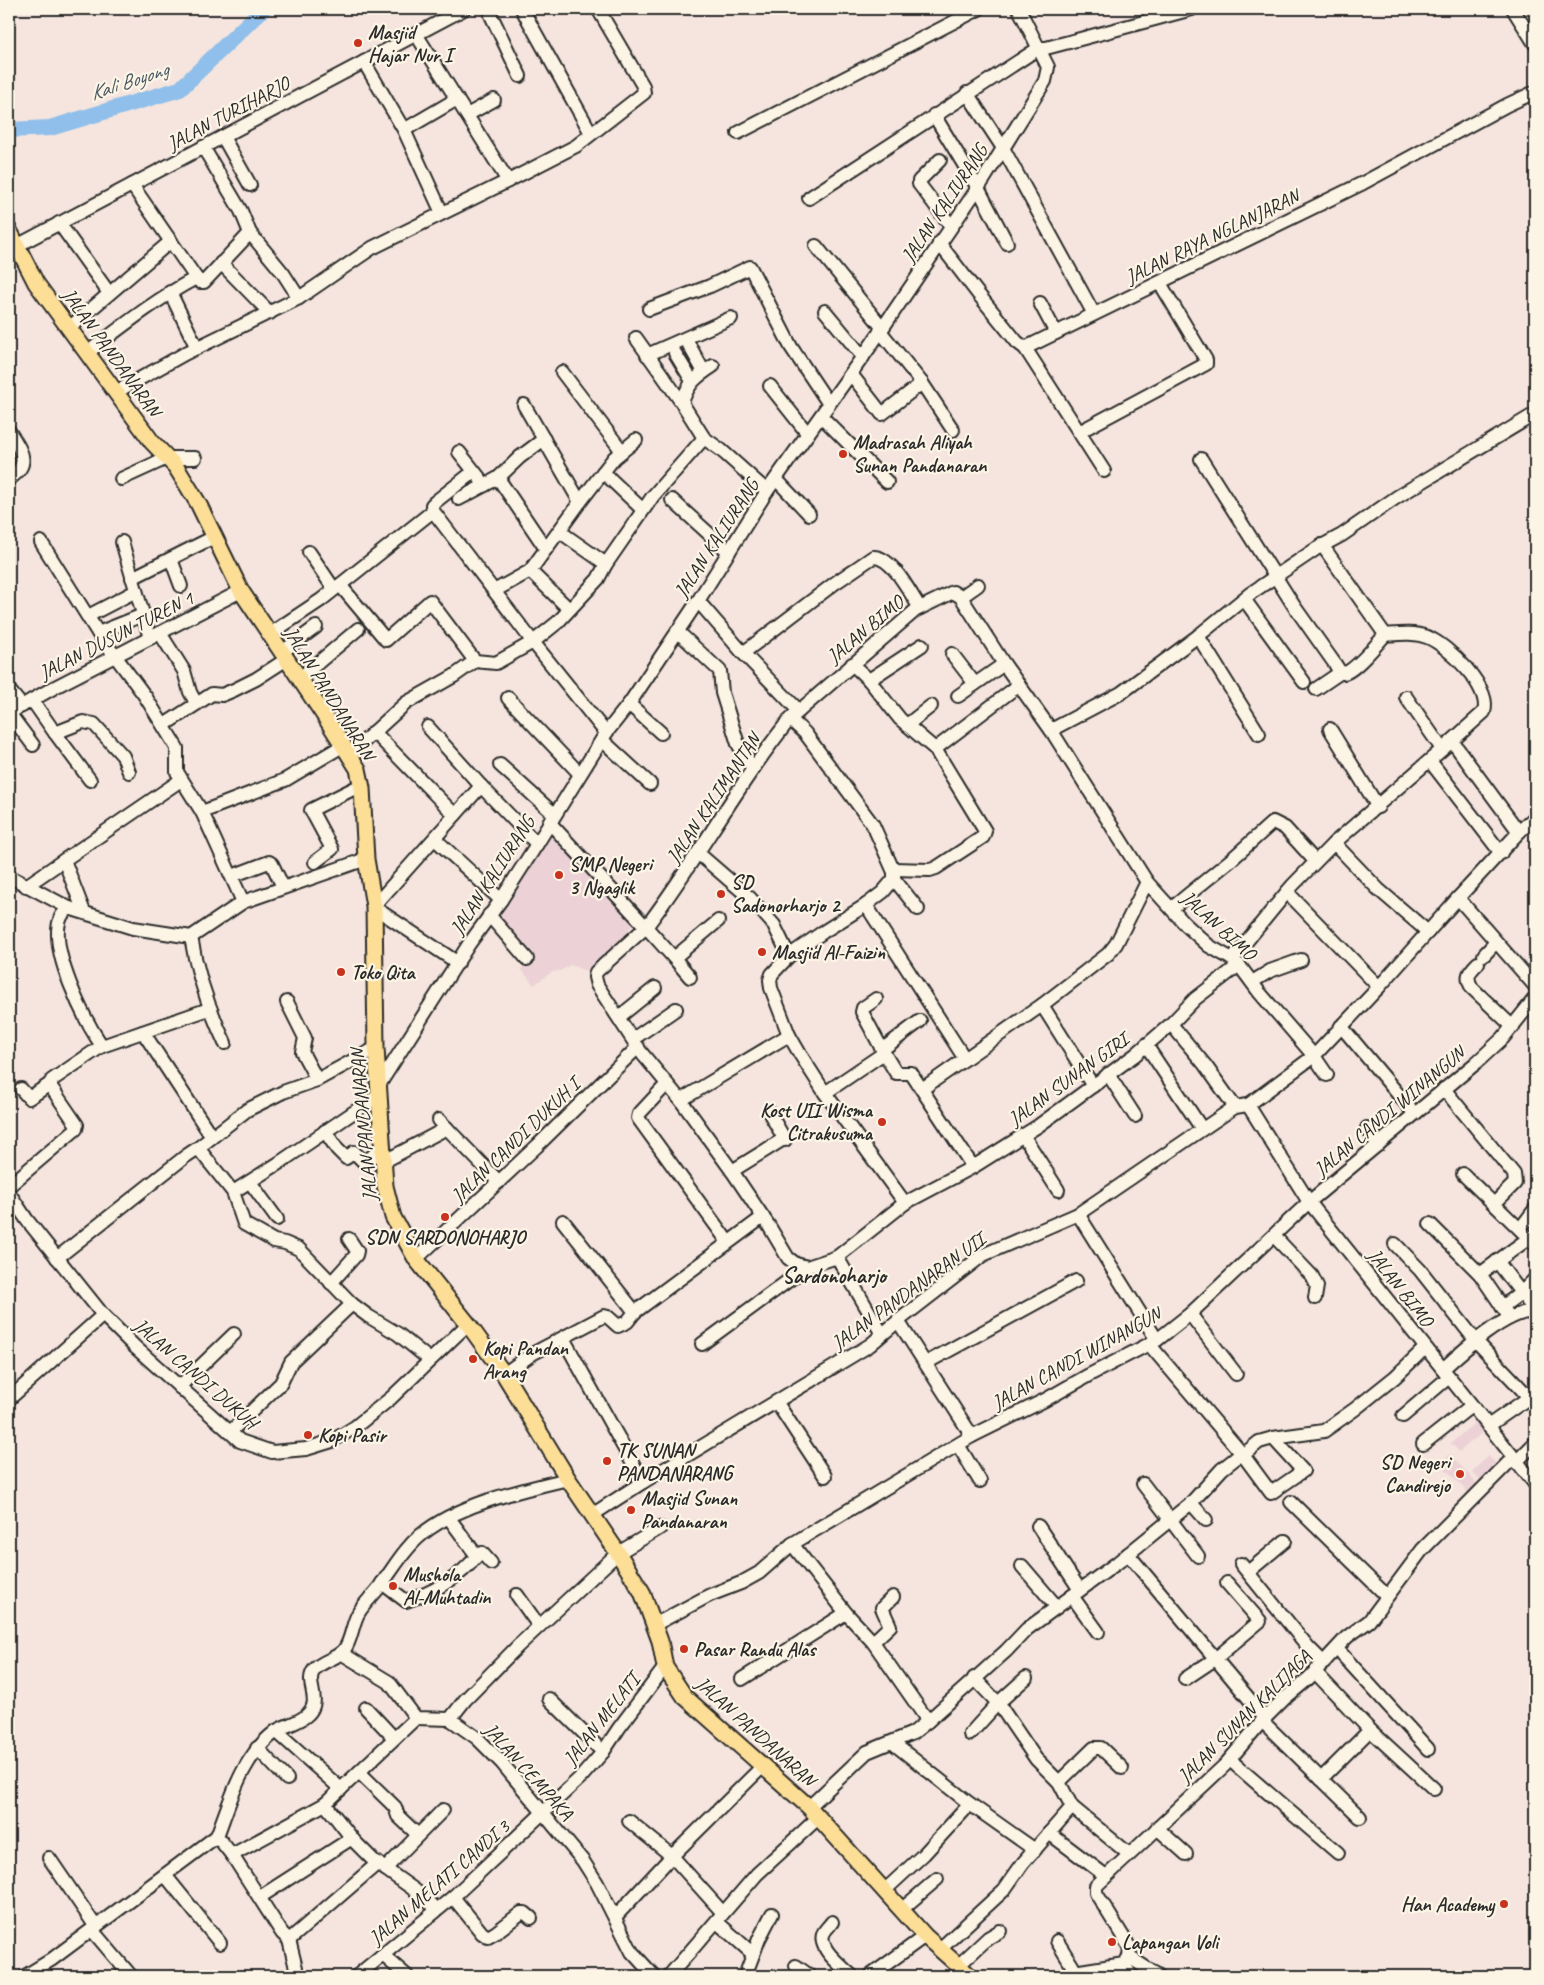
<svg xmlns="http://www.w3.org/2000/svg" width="1544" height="1985" font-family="Caveat,sans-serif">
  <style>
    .built { fill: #ecd2d6 }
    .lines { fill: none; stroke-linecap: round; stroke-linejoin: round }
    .river { stroke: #8fbfea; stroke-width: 16 }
    .minor-casing { stroke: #2b2b2b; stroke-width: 16 }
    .major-casing { stroke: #2b2b2b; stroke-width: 19 }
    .minor { stroke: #fcf5e5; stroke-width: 12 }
    .major { stroke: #fcde96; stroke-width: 15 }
    .poi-dot { fill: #c8321e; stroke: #fcf5e5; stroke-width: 2 }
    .labels { text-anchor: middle; stroke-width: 4.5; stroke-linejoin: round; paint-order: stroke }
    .poi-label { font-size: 20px; font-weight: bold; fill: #2b2b2b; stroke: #fcf5e5; text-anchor: start }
    .street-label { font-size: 20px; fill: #2b2b2b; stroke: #fcf5e5 }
    .water-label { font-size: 21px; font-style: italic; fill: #495764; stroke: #fcf5e5 }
    .quarter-label { font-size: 22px; font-weight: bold; fill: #2b2b2b; stroke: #fcf5e5 }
  </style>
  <rect width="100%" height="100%" fill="#f5e5de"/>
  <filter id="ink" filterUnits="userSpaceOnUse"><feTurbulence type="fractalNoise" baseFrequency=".02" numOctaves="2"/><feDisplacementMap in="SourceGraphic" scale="10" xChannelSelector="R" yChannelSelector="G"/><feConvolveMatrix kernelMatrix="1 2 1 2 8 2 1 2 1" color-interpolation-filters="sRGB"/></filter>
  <g filter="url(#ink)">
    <g class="built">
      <polygon points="555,832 635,920 622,941 601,960 585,971 571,965 560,971 552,972 534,985 521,969 530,961 495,918"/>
      <polygon points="1477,1421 1484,1431 1459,1452 1451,1443"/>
      <polygon points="1450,1454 1479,1486 1470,1495 1440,1463"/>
      <polygon points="1488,1456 1499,1466 1482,1482 1472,1472"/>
    </g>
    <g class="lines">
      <polyline class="river" points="9,130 50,128 180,89 263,9"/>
      <g class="minor-casing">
        <g id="minor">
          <polyline points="490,9 491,15 520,76"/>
          <polyline points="522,9 591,133"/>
          <polyline points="1513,9 1535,44"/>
          <polyline points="364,62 404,130 442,213"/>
          <polyline points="967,93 1003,148 1094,314"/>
          <polyline points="467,115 494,100"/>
          <polyline points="934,115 978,188 1007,243"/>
          <polyline points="404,130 457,99"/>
          <polyline points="738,133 979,9"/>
          <polyline points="223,137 250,185"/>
          <polyline points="203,147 241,211 250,233"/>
          <polyline points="940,160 919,181 919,184 951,226"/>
          <polyline points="508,181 576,146 644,93 643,86 598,9"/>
          <polyline points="132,185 196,278"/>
          <polyline points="809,198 1039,48 1046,48 1084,38 1192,9"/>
          <polyline points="59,223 109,293"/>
          <polyline points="939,243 979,295 1017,342 1025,348 1363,183 1507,105 1535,92"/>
          <polyline points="816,246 882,327"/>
          <polyline points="9,250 464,9"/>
          <polyline points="221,263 270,313"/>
          <polyline points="170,292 197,348"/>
          <polyline points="1040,303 1056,333"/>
          <polyline points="649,309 710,286 750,267 791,347 829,404"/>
          <polyline points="825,311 863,357"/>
          <polyline points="69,328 171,241"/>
          <polyline points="880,331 922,383 953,430"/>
          <polyline points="636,338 682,403 704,438"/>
          <polyline points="689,345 704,372"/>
          <polyline points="1025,348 1104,471"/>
          <path d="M87,353c37,-28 68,-53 109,-75l4,4h4l46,-49 33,40 16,25"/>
          <polyline points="675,353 692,381"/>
          <polyline points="647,355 731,318"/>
          <polyline points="562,372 622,451"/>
          <polyline points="851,374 882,414 922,383"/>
          <polyline points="770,386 808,434"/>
          <polyline points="116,392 186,353 299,298 372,248 508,181 416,34"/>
          <path d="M682,403c6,-20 14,-26 31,-37"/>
          <polyline points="821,416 887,482"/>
          <path d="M9,431c11,19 24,32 0,48"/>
          <polyline points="1079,432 1206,364 1206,360 1160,283"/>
          <polyline points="459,452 485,485"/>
          <path d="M1201,459l93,147 41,58c2,3 4,8 8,9 8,2 35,-30 41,-37v-3l-62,-88"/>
          <polyline points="603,472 643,510"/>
          <polyline points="468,476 435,502 432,505 433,511 533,642 558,622 598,579 606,564 653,496 704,438 721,450 767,491"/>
          <polyline points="498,478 546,549"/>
          <polyline points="121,479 167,458 195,458"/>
          <polyline points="776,479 809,514"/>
          <polyline points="459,499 498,478 520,457 544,439"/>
          <polyline points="672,500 729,552"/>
          <polyline points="580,502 614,458 636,440"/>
          <polyline points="559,531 606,564"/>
          <polyline points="41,542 98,633 145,696 177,748 177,772 202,812 243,902"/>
          <polyline points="122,542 150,638"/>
          <polyline points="309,552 334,589"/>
          <polyline points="171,559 181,586"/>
          <polyline points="530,571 569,609"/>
          <polyline points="132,578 214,537"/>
          <polyline points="340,585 386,640 430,601 475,661"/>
          <polyline points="494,591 530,571 580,502 524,405"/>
          <polyline points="961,597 978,585"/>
          <polyline points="1244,599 1304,682"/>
          <polyline points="698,601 743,653 799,711 916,610 953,592 961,597 1004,664 1051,730 1147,882 1185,924 1209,946 1232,959 1239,965 1259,992 1314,1056 1248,1105 1309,1202 1535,1484"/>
          <polyline points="88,616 136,591"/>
          <polyline points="677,631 720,671 722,693 738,744 753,769"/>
          <polyline points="98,633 143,615"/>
          <polyline points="160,633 184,671 190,692 196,703"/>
          <polyline points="270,634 321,600 433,511"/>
          <path d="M1384,635c15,-1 29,-3 43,2 21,8 65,51 57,75l-32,29"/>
          <polyline points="1198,636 1259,734"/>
          <polyline points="282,652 316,627"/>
          <path d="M743,653l92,-70 38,-26c19,-1 37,36 47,51"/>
          <polyline points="952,654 975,684"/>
          <polyline points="852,664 869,680 900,719 935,749 985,831 983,837 936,868 930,870 893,869"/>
          <polyline points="300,678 358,629"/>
          <polyline points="869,680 922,645"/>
          <polyline points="1316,689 1341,672"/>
          <polyline points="9,690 22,706"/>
          <polyline points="958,696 1004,664"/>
          <polyline points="1406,697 1442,749"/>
          <polyline points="508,698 580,774"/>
          <polyline points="32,700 55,733"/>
          <polyline points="629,704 661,733"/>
          <polyline points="799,711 790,719 805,733 873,825 894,872 894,879 883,892 866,905 823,932 789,956 772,974 770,980 771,988 789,1035 800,1054 825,1093 905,1203 837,1257"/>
          <polyline points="164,725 212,694 222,695 234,690 256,679 287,659"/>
          <polyline points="907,725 931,706"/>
          <polyline points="428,727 481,786 537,844"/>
          <polyline points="1330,729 1378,807"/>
          <polyline points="1051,730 1121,693 1198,636 1251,593 1316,549 1342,535 1397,497 1535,414"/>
          <polyline points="374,732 455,815"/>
          <polyline points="602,740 650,784"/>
          <polyline points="33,745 9,713 55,687 241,591"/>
          <polyline points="935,749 1019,685"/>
          <polyline points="349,755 406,703 454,676 475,661 496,663 533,642 606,733"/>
          <polyline points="1430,761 1501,853"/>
          <polyline points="500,765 554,814"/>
          <polyline points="90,780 55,733 83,722 94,724 123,756 129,772"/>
          <polyline points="202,812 285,780 344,745"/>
          <path d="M549,822l97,105c51,-67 91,-142 144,-208"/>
          <polyline points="435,839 501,900"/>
          <polyline points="1334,843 1378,889 1428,932"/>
          <polyline points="698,853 750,898 774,925 789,956"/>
          <polyline points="64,860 84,912"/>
          <polyline points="315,862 332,849 311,810 361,785"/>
          <polyline points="9,876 69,908 133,928 191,937 243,902 366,859"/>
          <polyline points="232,876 269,862 272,864 283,887"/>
          <polyline points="894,879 918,909"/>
          <polyline points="26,886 181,780"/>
          <polyline points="1458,898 1519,832"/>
          <polyline points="866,905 965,1059"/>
          <polyline points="374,906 481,786"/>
          <path d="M69,908c-3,3 -7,6 -8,9 -14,30 24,104 41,129"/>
          <polyline points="1172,908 1232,859 1273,822 1285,828 1315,861"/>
          <polyline points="381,912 458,963"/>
          <polyline points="489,915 527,959"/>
          <polyline points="718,921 674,958 646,927 596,972 595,977 597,985 640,1051 682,1102 732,1171 769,1226 788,1258 796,1264 807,1267 837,1257 882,1334"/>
          <path d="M191,937c6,38 18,72 34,106"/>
          <polyline points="1484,955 1496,942"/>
          <polyline points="674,958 690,977"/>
          <polyline points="1232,959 1287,892"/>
          <path d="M1478,963c-9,9 -13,13 -6,25l41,39"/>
          <polyline points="1252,982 1270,971 1301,960"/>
          <polyline points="1379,987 1458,898 1535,986"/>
          <polyline points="876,999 863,1008 862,1012 884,1053"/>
          <polyline points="287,1002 305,1038 302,1052 317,1080"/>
          <polyline points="1042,1005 1093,1086"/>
          <polyline points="619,1017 655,988"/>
          <polyline points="1171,1024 1205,1065 1235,1107"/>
          <polyline points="1341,1026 1414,1113"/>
          <polyline points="143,1032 212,1137"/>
          <polyline points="633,1039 676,1009"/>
          <polyline points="1146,1045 1202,1129"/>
          <polyline points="883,1049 920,1021"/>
          <polyline points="1108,1074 1135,1116"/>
          <polyline points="1327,1075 1314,1056 1379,987 1287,892 1293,885 1334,843 1452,741 1519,832 1535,817"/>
          <polyline points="667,1084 639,1114 638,1118 728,1242"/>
          <polyline points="379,1085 469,944 501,900 537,844 606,733 629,704 698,601 767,491 869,348 984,179 1045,81 1048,67 1019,9"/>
          <polyline points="21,1089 29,1098 50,1084"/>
          <polyline points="922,1089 1042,1005 1108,954 1116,944 1147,882"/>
          <polyline points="1444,1089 1514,1174 1515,1183 1494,1204"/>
          <polyline points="825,1093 884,1053 896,1073 911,1073 973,1167"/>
          <polyline points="681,1100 789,1035"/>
          <polyline points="439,1120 499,1182"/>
          <polyline points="1367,1128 1378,1145"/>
          <polyline points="325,1131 337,1149 346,1158 354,1152 365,1163 382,1147"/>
          <polyline points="1023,1135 1058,1190"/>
          <polyline points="198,1148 233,1192 244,1224 274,1241 285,1243 299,1249 352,1304 368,1316 398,1334 430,1360"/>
          <polyline points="383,1162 447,1128"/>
          <polyline points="732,1171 782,1140 785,1140 769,1112"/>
          <polyline points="1463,1174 1535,1244"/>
          <polyline points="250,1182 277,1219"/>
          <polyline points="9,1186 76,1129 77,1125 51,1087 50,1084 52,1080 102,1046 209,1009"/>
          <polyline points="233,1192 279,1163 379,1095"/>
          <polyline points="9,1193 27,1220 103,1315 135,1347 240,1441 272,1452 306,1449 332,1441 355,1427 391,1398 468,1324"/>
          <polyline points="905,1203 973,1167 1038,1126 1135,1055 1171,1024 1195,999 1239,965"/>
          <polyline points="1078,1214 1157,1340"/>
          <polyline points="1430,1224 1480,1274 1510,1318"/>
          <polyline points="1520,1229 1535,1209"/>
          <polyline points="1274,1236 1312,1276 1317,1286 1315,1298"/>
          <polyline points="1395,1244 1420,1270 1476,1341 1528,1396 1524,1401 1488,1426"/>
          <polyline points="57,1258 186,1156 198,1148 247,1110 283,1092 317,1080 376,1048"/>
          <polyline points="416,1259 537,1146 638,1047"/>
          <polyline points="1497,1261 1535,1311"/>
          <polyline points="1480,1274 1529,1238"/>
          <polyline points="331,1283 356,1255 357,1251 349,1239"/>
          <polyline points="1502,1307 1521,1293 1535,1279"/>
          <polyline points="635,1312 763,1217"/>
          <polyline points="1190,1314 1236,1374"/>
          <polyline points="898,1321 972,1436"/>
          <polyline points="563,1338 643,1482"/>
          <polyline points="702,1344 807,1267"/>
          <polyline points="1149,1344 1243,1455 1271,1493 1303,1471 1273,1438"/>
          <polyline points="926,1363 1076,1281"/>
          <path d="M1443,1369c18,-17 67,-61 92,-57"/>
          <polyline points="504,1374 532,1354 604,1316 608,1317 618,1326 627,1322 635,1312 563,1221"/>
          <polyline points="179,1387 234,1334"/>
          <polyline points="9,1399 103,1315"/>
          <polyline points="777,1403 825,1476"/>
          <polyline points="1403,1416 1449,1377"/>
          <polyline points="230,1432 281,1383 291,1362 352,1304"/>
          <polyline points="1423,1444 1471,1406"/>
          <polyline points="958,1445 980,1481"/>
          <polyline points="1516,1462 1535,1443"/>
          <polyline points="1143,1484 1198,1556"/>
          <polyline points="1291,1502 1387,1596"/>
          <polyline points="1191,1503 1206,1520"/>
          <polyline points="592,1515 643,1482 870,1345 898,1321 983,1255 1078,1214 1235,1107 1248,1105"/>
          <polyline points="449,1518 477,1556 482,1553 491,1563"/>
          <polyline points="1038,1526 1080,1590"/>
          <polyline points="792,1544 846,1613 873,1642 928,1721 1006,1651 1027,1629 1117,1563 1191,1503 1222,1469 1236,1458 1243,1455 1259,1442 1273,1438 1324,1431 1355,1409 1395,1377 1425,1348"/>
          <polyline points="1128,1554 1265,1718"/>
          <polyline points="1241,1564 1309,1648 1324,1663"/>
          <polyline points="1022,1566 1057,1607"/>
          <polyline points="1248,1572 1285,1541"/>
          <path d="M382,1583l24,18c26,-8 53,-23 71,-45"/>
          <polyline points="517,1595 539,1626"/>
          <polyline points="1072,1596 1098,1632"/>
          <polyline points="654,1625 710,1595 741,1583 759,1573 792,1544 972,1436 1045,1400 1089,1375 1157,1340 1190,1314 1309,1202 1476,1063 1503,1038 1535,998"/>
          <polyline points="873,1642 890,1626 882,1608 893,1597"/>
          <polyline points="1337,1649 1428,1749"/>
          <polyline points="341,1653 389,1682 416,1718 450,1719 477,1738 501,1762 583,1861 597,1883 632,1952 654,1976"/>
          <polyline points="1315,1672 1370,1730 1434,1789"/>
          <polyline points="974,1678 998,1703 1036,1759 1059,1782 1072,1807"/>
          <polyline points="742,1679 846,1613"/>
          <polyline points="1185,1679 1215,1659 1260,1621 1227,1583"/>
          <polyline points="549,1699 603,1752"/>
          <polyline points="366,1708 394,1738"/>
          <polyline points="416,1718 325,1804 355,1842 374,1861 416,1891 437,1909"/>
          <polyline points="450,1719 465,1700 518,1646 618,1553 660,1528"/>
          <polyline points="1262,1721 1360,1817"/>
          <polyline points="276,1731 341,1789"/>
          <polyline points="970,1734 998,1703 1026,1678"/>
          <polyline points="893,1743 970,1804 1035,1850"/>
          <polyline points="257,1748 287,1779"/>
          <polyline points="1230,1760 1338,1853"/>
          <polyline points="359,1772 395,1807 398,1816 418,1835"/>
          <polyline points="1321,1779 1370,1730"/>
          <polyline points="1059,1782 1094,1748 1101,1748 1122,1768"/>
          <polyline points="809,1807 867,1752 913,1733 928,1721"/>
          <polyline points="629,1821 672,1856 723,1913"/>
          <polyline points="1157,1828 1186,1854"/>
          <polyline points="1049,1833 1106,1876"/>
          <path d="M217,1836c14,-37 25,-79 58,-104 9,-7 25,-9 33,-18 15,-15 -5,-32 7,-45 8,-9 22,-10 29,-19 8,-10 8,-27 15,-38 7,-11 17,-19 24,-30 12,-16 22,-34 38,-47 37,-31 101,-45 147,-56"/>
          <polyline points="217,1836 232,1855 282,1933 289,1940 298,1976"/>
          <polyline points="232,1855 325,1804"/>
          <polyline points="49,1858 96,1927"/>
          <polyline points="385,1869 443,1810"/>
          <polyline points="165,1875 220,1943"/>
          <polyline points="884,1891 924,1854 970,1804"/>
          <polyline points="260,1897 352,1838"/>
          <polyline points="453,1897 482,1933 488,1937 495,1933 521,1913 525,1913 531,1918"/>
          <polyline points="901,1910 937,1879"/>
          <polyline points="615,1917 672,1856 763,1766"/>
          <polyline points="717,1922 753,1954"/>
          <path d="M832,1922c-2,3 -6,7 -8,10 -8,16 18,34 28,44"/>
          <polyline points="92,1930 131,1976"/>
          <polyline points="289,1940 378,1863"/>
          <polyline points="1057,1941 1076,1972"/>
          <polyline points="940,1949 1004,1890 1023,1863 1072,1807 1129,1854"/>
          <polyline points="384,1956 407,1976"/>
          <polyline points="1129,1957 1159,1976"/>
          <polyline points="1124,1964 1131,1976"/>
          <polyline points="959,1965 988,1938 1000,1931"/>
          <polyline points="796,1966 810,1976"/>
          <polyline points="25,1976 51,1960 217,1836"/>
          <polyline points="357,1976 453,1897 582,1776 603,1752 619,1728 665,1667"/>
          <polyline points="669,1976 757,1874 819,1817"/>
          <polyline points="745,1976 759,1939 772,1914"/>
          <polyline points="870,1976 925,1936"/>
          <polyline points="1066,1976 1074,1972 1124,1964 1129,1957 1130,1948 1096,1893 1096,1886 1225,1765 1262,1721 1284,1699 1309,1678 1347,1637 1369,1621 1422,1550 1513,1458"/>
        </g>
      </g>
      <g class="major-casing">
        <polyline id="major" points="9,230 36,283 152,442 176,467 198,503 241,591 324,715 358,769 362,788 366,859 374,906 376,1048 385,1186 393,1217 416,1259 468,1324 504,1374 568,1479 618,1553 642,1592 660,1641 665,1667 685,1697 809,1807 925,1936 970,1976"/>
      </g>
      <use href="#minor" class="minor"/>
      <use href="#major" class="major"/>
    </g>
  </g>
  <g class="poi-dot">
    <circle cx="358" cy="43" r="5"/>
    <circle cx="843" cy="454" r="5"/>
    <circle cx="559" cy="875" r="5"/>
    <circle cx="721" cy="894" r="5"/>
    <circle cx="762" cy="952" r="5"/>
    <circle cx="341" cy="972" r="5"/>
    <circle cx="882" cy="1122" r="5"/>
    <circle cx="445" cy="1217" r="5"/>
    <circle cx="473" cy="1359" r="5"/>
    <circle cx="308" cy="1435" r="5"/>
    <circle cx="607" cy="1461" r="5"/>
    <circle cx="1460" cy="1474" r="5"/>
    <circle cx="631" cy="1510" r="5"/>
    <circle cx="393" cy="1586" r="5"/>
    <circle cx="684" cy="1649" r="5"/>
    <circle cx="1504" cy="1904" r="5"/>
    <circle cx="1112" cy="1942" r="5"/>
  </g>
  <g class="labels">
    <g class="poi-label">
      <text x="368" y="39">Masjid<tspan x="368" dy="23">Hajar Nur I</tspan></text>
      <text x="853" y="449">Madrasah Aliyah<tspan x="853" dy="23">Sunan Pandanaran</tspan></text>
      <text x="569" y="871">SMP Negeri<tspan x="569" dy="23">3 Ngaglik</tspan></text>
      <text x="731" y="889">SD<tspan x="731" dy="23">Sadonorharjo 2</tspan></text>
      <text x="772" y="959">Masjid Al-Faizin</text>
      <text x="351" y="979">Toko Qita</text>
      <text x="872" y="1117" text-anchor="end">Kost UII Wisma<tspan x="872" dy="23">Citrakusuma</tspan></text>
      <text x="445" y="1244" text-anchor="middle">SDN SARDONOHARJO</text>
      <text x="483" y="1355">Kopi Pandan<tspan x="483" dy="23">Arang</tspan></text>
      <text x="318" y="1442">Kopi Pasir</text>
      <text x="617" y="1457">TK SUNAN<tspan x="617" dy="23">PANDANARANG</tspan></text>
      <text x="1450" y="1469" text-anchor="end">SD Negeri<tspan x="1450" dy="23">Candirejo</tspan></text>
      <text x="641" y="1505">Masjid Sunan<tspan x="641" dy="23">Pandanaran</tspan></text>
      <text x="403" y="1581">Mushola<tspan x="403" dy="23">Al-Muhtadin</tspan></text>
      <text x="694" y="1656">Pasar Randu Alas</text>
      <text x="1494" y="1911" text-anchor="end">Han Academy</text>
      <text x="1122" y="1949">Lapangan Voli</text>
    </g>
    <g class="street-label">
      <text transform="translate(228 113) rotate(-28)" y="7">JALAN TURIHARJO</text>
      <text transform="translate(944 203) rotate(-56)" y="7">JALAN KALIURANG</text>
      <text transform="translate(1212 236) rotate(-26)" y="7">JALAN RAYA NGLANJARAN</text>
      <text transform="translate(112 352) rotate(54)" y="7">JALAN PANDANARAN</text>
      <text transform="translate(716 538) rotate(-57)" y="7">JALAN KALIURANG</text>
      <text transform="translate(865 629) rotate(-40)" y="7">JALAN BIMO</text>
      <text transform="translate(116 635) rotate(-27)" y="7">JALAN DUSUN TUREN 1</text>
      <text transform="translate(330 693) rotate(58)" y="7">JALAN PANDANARAN</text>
      <text transform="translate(713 798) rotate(-56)" y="7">JALAN KALIMANTAN</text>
      <text transform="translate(492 875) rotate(-57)" y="7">JALAN KALIURANG</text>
      <text transform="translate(1219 925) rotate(42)" y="7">JALAN BIMO</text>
      <text transform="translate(1068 1079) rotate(-36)" y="7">JALAN SUNAN GIRI</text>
      <text transform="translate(1389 1111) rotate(-40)" y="7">JALAN CANDI WINANGUN</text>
      <text transform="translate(363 1125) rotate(-95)" y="7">JALAN PANDANARAN</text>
      <text transform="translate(515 1140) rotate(-44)" y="7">JALAN CANDI DUKUH I</text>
      <text transform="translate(1401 1287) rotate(52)" y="7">JALAN BIMO</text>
      <text transform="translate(908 1291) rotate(-36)" y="7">JALAN PANDANARAN UII</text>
      <text transform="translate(1076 1358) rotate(-29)" y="7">JALAN CANDI WINANGUN</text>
      <text transform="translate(196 1373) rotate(41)" y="7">JALAN CANDI DUKUH</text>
      <text transform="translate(1244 1716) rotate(-45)" y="7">JALAN SUNAN KALIJAGA</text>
      <text transform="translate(601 1719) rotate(-52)" y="7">JALAN MELATI</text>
      <text transform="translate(756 1731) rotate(42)" y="7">JALAN PANDANARAN</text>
      <text transform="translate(529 1771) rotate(48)" y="7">JALAN CEMPAKA</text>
      <text transform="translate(439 1882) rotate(-41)" y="7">JALAN MELATI CANDI 3</text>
    </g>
    <g class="water-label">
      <text transform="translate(129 81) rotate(-18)" y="7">Kali Boyong</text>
    </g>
    <g class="quarter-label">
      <text x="834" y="1283">Sardonoharjo</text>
    </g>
  </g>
  <rect width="1544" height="1985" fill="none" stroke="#fcf5e5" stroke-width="30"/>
  <rect x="15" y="15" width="1514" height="1955" fill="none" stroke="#2b2b2b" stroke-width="2" filter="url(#ink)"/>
</svg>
